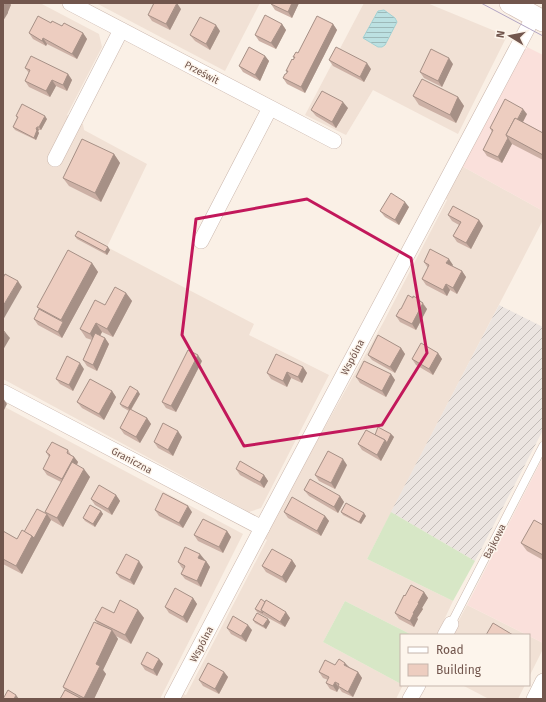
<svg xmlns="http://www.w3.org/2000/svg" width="546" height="702" font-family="'Fira Sans',sans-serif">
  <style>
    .residential { fill: #f1e1d5 }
    .commercial { fill: #fae0db }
    .industrial { fill: url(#industrial-furrows) }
    .grass { fill: #d7e7c6 }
    .water { fill: url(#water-rules); stroke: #a3d1d3 }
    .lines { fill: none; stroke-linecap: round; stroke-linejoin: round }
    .service-casing { stroke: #cbb7ad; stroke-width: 9 }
    .minor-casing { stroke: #cbb7ad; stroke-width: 16 }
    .secondary-casing { stroke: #d0b9ae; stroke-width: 22 }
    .service { stroke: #fff; stroke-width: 8 }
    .minor { stroke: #fff; stroke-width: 15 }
    .secondary { stroke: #fff; stroke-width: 21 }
    .tram { stroke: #b2a5c3; stroke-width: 1 }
    .wall { fill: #ccb0a5 }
    .shaded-wall { fill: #a69086 }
    .building { fill: #edcdc0; stroke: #a69086 }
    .marked { fill: none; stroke: #c2185b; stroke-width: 3; stroke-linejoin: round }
    .labels { text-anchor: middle; stroke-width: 3; stroke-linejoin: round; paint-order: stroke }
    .street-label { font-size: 10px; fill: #72564d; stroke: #fdf5ec }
  </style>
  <defs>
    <pattern id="industrial-furrows" width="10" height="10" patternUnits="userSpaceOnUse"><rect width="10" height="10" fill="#ebe4e0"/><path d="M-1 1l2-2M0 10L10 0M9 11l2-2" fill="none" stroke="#c3bcb8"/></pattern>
    <pattern id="water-rules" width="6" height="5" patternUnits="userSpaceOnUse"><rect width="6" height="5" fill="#bce1e2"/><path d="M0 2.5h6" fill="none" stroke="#9db9b9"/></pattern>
  </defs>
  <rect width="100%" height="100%" fill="#faf0e6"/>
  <g class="residential">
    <polygon points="3,3 40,3 99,34 102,47 67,115 83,124 84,130 147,164 107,247 254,324 249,335 329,375 261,508 249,512 3,379"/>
    <polygon points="96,3 260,3 225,71"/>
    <polygon points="364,3 427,3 507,36 458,134 373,90 346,135 305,115"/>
    <polygon points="460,165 543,211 543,220 367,559 453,601 437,635 412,635 345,601 323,642 401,684 401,685 403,685 396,699 179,699 182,694 186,695 267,540 263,538 383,323 447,200 444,197"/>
    <polygon points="3,406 243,534 160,699 3,699"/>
    <polygon points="467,605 527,635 451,635"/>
    <polygon points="529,636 543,643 543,649 529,677"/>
    <polygon points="462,685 525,685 518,699 489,699"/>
  </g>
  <g class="commercial">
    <polygon points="523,45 543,55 543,211 460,165"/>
    <polygon points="543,457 543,643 529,636 529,635 527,635 467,605"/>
  </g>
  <polygon class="industrial" points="499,305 543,327 543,430 475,561 391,512"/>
  <g class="grass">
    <polygon points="391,512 475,561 453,601 367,559"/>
    <polygon points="345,601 412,635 401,635 401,684 323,642"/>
  </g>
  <polygon class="water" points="384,10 395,18 397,22 385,45 382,47 378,47 363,38 378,11"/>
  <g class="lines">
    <g class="service-casing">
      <polyline id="service" points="451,624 543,446"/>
    </g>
    <g class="minor-casing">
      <g id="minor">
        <polyline points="70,3 334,141"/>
        <polyline points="55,159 121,30"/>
        <polyline points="201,241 270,108"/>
        <polyline points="3,392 262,528"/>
        <polyline points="445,635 451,624"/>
        <polyline points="172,699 262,528 534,16"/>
        <polyline points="410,699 418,685"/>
        <polyline points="534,699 543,681"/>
      </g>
    </g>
    <g class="secondary-casing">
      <polyline id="secondary" points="510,3 543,21"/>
    </g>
    <use href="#service" class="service"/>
    <use href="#minor" class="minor"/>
    <use href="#secondary" class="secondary"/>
    <polyline class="tram" points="481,3 543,36"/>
  </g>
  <g class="wall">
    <polygon points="271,3 299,3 292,18 275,10 271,4"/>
    <polygon points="181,9 170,30 152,21 148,15"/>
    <polygon points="51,23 83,33 87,39 77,59 47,44 46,46 33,39 29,33"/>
    <polygon points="282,24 286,30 276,49 259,41 255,35"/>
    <polygon points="333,24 337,30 305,93 287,84 283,78 286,74 287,72 286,71 294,58 293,57 298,53"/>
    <polygon points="220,31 210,50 195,41 190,35"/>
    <polygon points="265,56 269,61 260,81 243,72 239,66"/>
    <polygon points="329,60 371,69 364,82 333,66"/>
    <polygon points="453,64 442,87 424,78 420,72"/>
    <polygon points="25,68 68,74 72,80 67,91 56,86 50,97 29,87 25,81 29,73"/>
    <polygon points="413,96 458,97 464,106 456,123 419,105"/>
    <polygon points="348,108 336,128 316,116 311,110"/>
    <polygon points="527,114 523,122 543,133 543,160 512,144 502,163 487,156 483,150 492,132 490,128"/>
    <polygon points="16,116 47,119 41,130 39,130 38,131 39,133 36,140 15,130 13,127 17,118"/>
    <polygon points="114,154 120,163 101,202 69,186 63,178"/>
    <polygon points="409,207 399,225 385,217 380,211"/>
    <polygon points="448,215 479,220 483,226 471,249 457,242 453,236 459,225 452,221"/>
    <polygon points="75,236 110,250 107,255 77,239"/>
    <polygon points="424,262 453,265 452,266 462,271 466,277 457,294 450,290 447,296 426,285 422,279 428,268"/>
    <polygon points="92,263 98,272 62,338 38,325 34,319 39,309 37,307"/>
    <polygon points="126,293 132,301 113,337 102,332 100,336 105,338 109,344 97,371 87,366 83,360 92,340 86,338 80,329 105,305"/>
    <polygon points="421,302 423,303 427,309 416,330 400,322 396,316"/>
    <polygon points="401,348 405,354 395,373 372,360 368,355"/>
    <polygon points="438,353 442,359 433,375 416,365 412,359"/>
    <polygon points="202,361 176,412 166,408 162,402"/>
    <polygon points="303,367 307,373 302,383 291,378 287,387 271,379 267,373"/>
    <polygon points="84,369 73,391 60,384 56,379"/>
    <polygon points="391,374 395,380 386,397 360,383 356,377"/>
    <polygon points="112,391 116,397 104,420 82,408 77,402"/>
    <polygon points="140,394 131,410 147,418 151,424 140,443 124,434 120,428 129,411 122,407 120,404"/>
    <polygon points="391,434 394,437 381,461 362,450 358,444 375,435"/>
    <polygon points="182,437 173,456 158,448 154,442"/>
    <polygon points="68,450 71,455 74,457 78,462 77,465 90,477 63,527 51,520 22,574 3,564 3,531 17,539 24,532 47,514 45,512 61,482 47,475 43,469 49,457 46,452"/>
    <polygon points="347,465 335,489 319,481 315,475"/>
    <polygon points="236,469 264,475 268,481 264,488 240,475"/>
    <polygon points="304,490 340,496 344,502 338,513 309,496"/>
    <polygon points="116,495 120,501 112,515 95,505 91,499"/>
    <polygon points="155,510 192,512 183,528 159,516"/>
    <polygon points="101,511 103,514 95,527 85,521 83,518"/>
    <polygon points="284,512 325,516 329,521 321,536 288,518"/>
    <polygon points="341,512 366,516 361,524 343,515"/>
    <polygon points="543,525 543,560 527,551 521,543"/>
    <polygon points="227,531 231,537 223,553 198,541 194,535"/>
    <polygon points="204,560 206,561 210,567 201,587 185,579 181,574 183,569 182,568 178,562 205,560"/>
    <polygon points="292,560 296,566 286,583 266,572 262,566"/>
    <polygon points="143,567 134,585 120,578 116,573"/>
    <polygon points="424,592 428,598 422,608 423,609 417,618 418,619 414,627 399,619 395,613 405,596"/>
    <polygon points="193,598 197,604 187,623 169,613 165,607"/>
    <polygon points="255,609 290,618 285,627 257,612"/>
    <polygon points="138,610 144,618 131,644 116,636 118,639 103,670 106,674 94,699 60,699 65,690 63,687 98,624 95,620 114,613"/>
    <polygon points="268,619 270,622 266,629 255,623 253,620"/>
    <polygon points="227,628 252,630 246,642 231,634"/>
    <polygon points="159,659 163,664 157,676 145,670 141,664"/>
    <polygon points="335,665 349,667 358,672 362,678 353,697 342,692 339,688 337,692 330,689 326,683 328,680 323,678 319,672"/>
    <polygon points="224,672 228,677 219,694 203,686 199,680"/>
  </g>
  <g class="shaded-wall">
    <polygon points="5,3 10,3 11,5 8,12 8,13 3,21 4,22 3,24 3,7"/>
    <polygon points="177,3 181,9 170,30 166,24"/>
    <polygon points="292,3 299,3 292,18 288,12"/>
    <polygon points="282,24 286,30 276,49 271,43"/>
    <polygon points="333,24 337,30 305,93 301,87"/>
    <polygon points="216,25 220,31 210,50 206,44"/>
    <polygon points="83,33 87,39 77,59 72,54"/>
    <polygon points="43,38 47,44 46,46 42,41"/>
    <polygon points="265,56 269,61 260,81 255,75"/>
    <polygon points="449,58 453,64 442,87 438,81"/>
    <polygon points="367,63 371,69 364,82 360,77"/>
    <polygon points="68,74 72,80 67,91 63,85"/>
    <polygon points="52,80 56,86 50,97 46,91"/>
    <polygon points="458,97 464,106 456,123 450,115"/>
    <polygon points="343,102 348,108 336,128 332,122"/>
    <polygon points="523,109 527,114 514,139 509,136"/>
    <polygon points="45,116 47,119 41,130 39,127"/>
    <polygon points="37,127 39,130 38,131 39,133 36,140 34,138 36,129"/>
    <polygon points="508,138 512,144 502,163 498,157"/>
    <polygon points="114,154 120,163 101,202 95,193"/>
    <polygon points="405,202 409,207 399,225 395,220"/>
    <polygon points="479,220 483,226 471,249 466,243"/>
    <polygon points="108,247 110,250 107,255 105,252"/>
    <polygon points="449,259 453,265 450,269 446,263"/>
    <polygon points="92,263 98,272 62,338 58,332 63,322 61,320"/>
    <polygon points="462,271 466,277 457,294 453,288"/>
    <polygon points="18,281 22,287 3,320 3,306"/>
    <polygon points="446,284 450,290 447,296 443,290"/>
    <polygon points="126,293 132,301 113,337 107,329"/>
    <polygon points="419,299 427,309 416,330 412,324"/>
    <polygon points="96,323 102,332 96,343 90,334"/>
    <polygon points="5,332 10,338 3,350 3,337"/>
    <polygon points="105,338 109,344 97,371 93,365"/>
    <polygon points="401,348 405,354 395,373 390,367"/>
    <polygon points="438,353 442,359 433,375 429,369"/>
    <polygon points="198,355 202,361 176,412 171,406"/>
    <polygon points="80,363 84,369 73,391 69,385"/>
    <polygon points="303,367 307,373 302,383 298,377"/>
    <polygon points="287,372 291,378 287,387 283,381"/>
    <polygon points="391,374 395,380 386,397 382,391"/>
    <polygon points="112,391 116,397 104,420 99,414"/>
    <polygon points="138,391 140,394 130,411 128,408"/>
    <polygon points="3,398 7,404 3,412"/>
    <polygon points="147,418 151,424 140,443 136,437"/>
    <polygon points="178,431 182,437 173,456 168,450"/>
    <polygon points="391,434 394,437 381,461 377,455 385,440"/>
    <polygon points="74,457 78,462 66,485 62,479"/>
    <polygon points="343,459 347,465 335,489 331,483"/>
    <polygon points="84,469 90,477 63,527 57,518"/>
    <polygon points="264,475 268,481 264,488 260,482"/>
    <polygon points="116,495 120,501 112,515 108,509"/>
    <polygon points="340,496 344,502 338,513 334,507"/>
    <polygon points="188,506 192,512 183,528 179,523"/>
    <polygon points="101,511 103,514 95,527 93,524"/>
    <polygon points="364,513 366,516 361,524 359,522"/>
    <polygon points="47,514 51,520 22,574 16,566 32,536"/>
    <polygon points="325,516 329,521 321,536 317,531"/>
    <polygon points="227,531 231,537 223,553 219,547"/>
    <polygon points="200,554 205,560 203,564 198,558"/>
    <polygon points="292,560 296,566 286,583 282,577"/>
    <polygon points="139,561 143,567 134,585 130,580"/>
    <polygon points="206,561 210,567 201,587 197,581"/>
    <polygon points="424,592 428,598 422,608 423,609 417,618 418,619 414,627 410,621 413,613"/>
    <polygon points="193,598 197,604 187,623 183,617"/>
    <polygon points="138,610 144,618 131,644 125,635"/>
    <polygon points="286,612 290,618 285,627 280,622"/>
    <polygon points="268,619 270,622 266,629 263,626"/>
    <polygon points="248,625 252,630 246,642 241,636"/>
    <polygon points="112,630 118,639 103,670 106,674 94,699 85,699 84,698 96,664"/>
    <polygon points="159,659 163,664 157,676 153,670"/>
    <polygon points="345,663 350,668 344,665"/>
    <polygon points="224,672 228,677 219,694 215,689"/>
    <polygon points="358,672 362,678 353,697 348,692"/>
    <polygon points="335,682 339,688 337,692 333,686"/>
    <polygon points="16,695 19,699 14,699"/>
  </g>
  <g class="building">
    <polygon points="3,3 5,3 3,7 4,8 3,9"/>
    <polygon points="154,3 177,3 166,24 148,15"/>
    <polygon points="271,3 292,3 288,12 271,4"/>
    <polygon points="265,15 282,24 271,43 255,35"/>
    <polygon points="38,16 51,23 52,21 62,26 64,23 83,33 72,54 43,38 42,41 29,33"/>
    <polygon points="317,16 333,24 301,87 283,78 285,74 286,74 288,71 286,71 292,59 293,60 295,57 293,57 296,52 298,53"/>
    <polygon points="200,17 216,25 206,44 190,35"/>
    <polygon points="249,47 265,56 255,75 239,66"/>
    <polygon points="336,47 367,63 360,77 329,60"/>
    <polygon points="431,49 449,58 438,81 420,72"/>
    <polygon points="31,56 68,74 63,85 52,80 46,91 25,81 30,70 25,68"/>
    <polygon points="422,79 458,97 450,115 413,96"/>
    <polygon points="322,91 343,102 332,122 311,110"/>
    <polygon points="505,99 523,109 517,120 515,118 506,135 508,138 498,157 483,150 493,130 490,128"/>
    <polygon points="22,104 45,116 39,127 37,127 36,129 37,130 34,138 13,127 18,117 16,116"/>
    <polygon points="515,118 543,133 543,155 506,135"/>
    <polygon points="82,139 114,154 95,193 63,178"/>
    <polygon points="391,193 405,202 395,220 380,211"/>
    <polygon points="453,206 479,220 466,243 453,236 461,222 448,215"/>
    <polygon points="78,231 108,247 105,252 75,236"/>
    <polygon points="430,249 449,259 446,263 462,271 453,288 446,284 443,290 422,279 429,265 424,262"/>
    <polygon points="68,250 92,263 61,320 37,307"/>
    <polygon points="5,274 18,281 3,306 3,278"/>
    <polygon points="115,287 126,293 107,329 96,323 90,334 80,329 95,300 105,305"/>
    <polygon points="408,295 413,298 413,296 419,299 418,300 423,303 412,324 396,316 400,309 401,309"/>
    <polygon points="39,309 63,322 58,332 34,319"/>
    <polygon points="3,331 5,332 3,337"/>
    <polygon points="95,333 105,338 93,365 83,360"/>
    <polygon points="378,335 401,348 390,367 368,355"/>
    <polygon points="421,343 438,353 429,369 412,359"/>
    <polygon points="188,350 198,355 171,406 162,402"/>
    <polygon points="276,354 303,367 298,377 287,372 283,381 267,373"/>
    <polygon points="67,356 80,363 69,385 56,379"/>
    <polygon points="364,361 391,374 382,391 356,377"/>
    <polygon points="90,379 112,391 99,414 77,402"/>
    <polygon points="130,386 138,391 128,408 120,404"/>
    <polygon points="130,409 147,418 136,437 120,428"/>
    <polygon points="163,423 178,431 168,450 154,442"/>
    <polygon points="378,427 391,434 387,443 385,440 375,435"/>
    <polygon points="366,430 385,440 377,455 358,444"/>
    <polygon points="52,442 68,450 67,453 74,457 62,479 43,469 50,455 46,452"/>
    <polygon points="328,451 343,459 331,483 315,475"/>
    <polygon points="240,461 264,475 260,482 236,469"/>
    <polygon points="72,462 84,469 57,518 45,512"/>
    <polygon points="310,479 340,496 334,507 304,490"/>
    <polygon points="99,485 116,495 108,509 91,499"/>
    <polygon points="163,493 188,506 179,523 155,510"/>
    <polygon points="292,497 325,516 317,531 284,512"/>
    <polygon points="346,503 364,513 359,522 341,512"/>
    <polygon points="90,505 101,511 93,524 83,518"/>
    <polygon points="37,509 47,514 34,538 32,536 24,532"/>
    <polygon points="203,519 227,531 219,547 194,535"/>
    <polygon points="534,520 543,525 543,555 521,543"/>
    <polygon points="22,530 32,536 16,566 3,559 3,531 17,539"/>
    <polygon points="185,547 200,554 198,558 206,561 197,581 181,574 185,566 178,562"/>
    <polygon points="272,549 292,560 282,577 262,566"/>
    <polygon points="126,554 139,561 130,580 116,573"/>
    <polygon points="411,585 424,592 418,603 419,603 413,613 414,613 410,621 395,613 404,595 405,596"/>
    <polygon points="175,588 193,598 183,617 165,607"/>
    <polygon points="261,599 265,602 261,610 263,613 255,609"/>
    <polygon points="120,600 138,610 125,635 95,620 102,607 114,613"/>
    <polygon points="266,600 286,612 280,622 261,610"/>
    <polygon points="257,613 268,619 263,626 253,620"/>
    <polygon points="233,616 248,625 241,636 227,628"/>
    <polygon points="94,622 112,630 96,664 100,666 84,698 63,687"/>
    <polygon points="493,623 513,635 486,635"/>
    <polygon points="147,652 159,659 153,670 141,664"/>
    <polygon points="339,659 345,663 344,665 358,672 348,692 338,686 339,684 335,682 333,686 326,683 329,677 319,672 325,660 335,665"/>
    <polygon points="208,663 224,672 215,689 199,680"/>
    <polygon points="8,690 16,695 14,699 3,699"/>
    <polygon points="65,690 82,699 60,699"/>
  </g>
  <path class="marked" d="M307,199l104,59 16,95 -45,72 -138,21 -62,-111 14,-116z"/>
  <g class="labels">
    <g class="street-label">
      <text transform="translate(202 72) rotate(28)" y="4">Prześwit</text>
      <text transform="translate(352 357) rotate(-62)" y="4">Wspólna</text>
      <text transform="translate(132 460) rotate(28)" y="4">Graniczna</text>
      <text transform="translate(494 541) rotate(-63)" y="4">Bajkowa</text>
      <text transform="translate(201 644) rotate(-62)" y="4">Wspólna</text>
    </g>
  </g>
  <rect width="546" height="702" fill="none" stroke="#72564d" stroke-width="8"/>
  <rect x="400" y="634" width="130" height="52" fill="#fdf5ec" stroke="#c5b5ac"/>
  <rect x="408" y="647" width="20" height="6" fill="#ffffff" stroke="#c5b5ac"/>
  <text x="436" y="654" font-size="12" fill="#72564d">Road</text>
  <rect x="408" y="664" width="20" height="12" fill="#edcdc0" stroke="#c5b5ac"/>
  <text x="436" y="674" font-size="12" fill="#72564d">Building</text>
  <g transform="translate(510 36) rotate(280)" stroke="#fdf5ec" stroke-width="3" paint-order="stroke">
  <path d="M0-3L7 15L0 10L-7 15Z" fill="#72564d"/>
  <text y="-6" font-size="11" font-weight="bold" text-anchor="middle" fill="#72564d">N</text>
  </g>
</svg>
